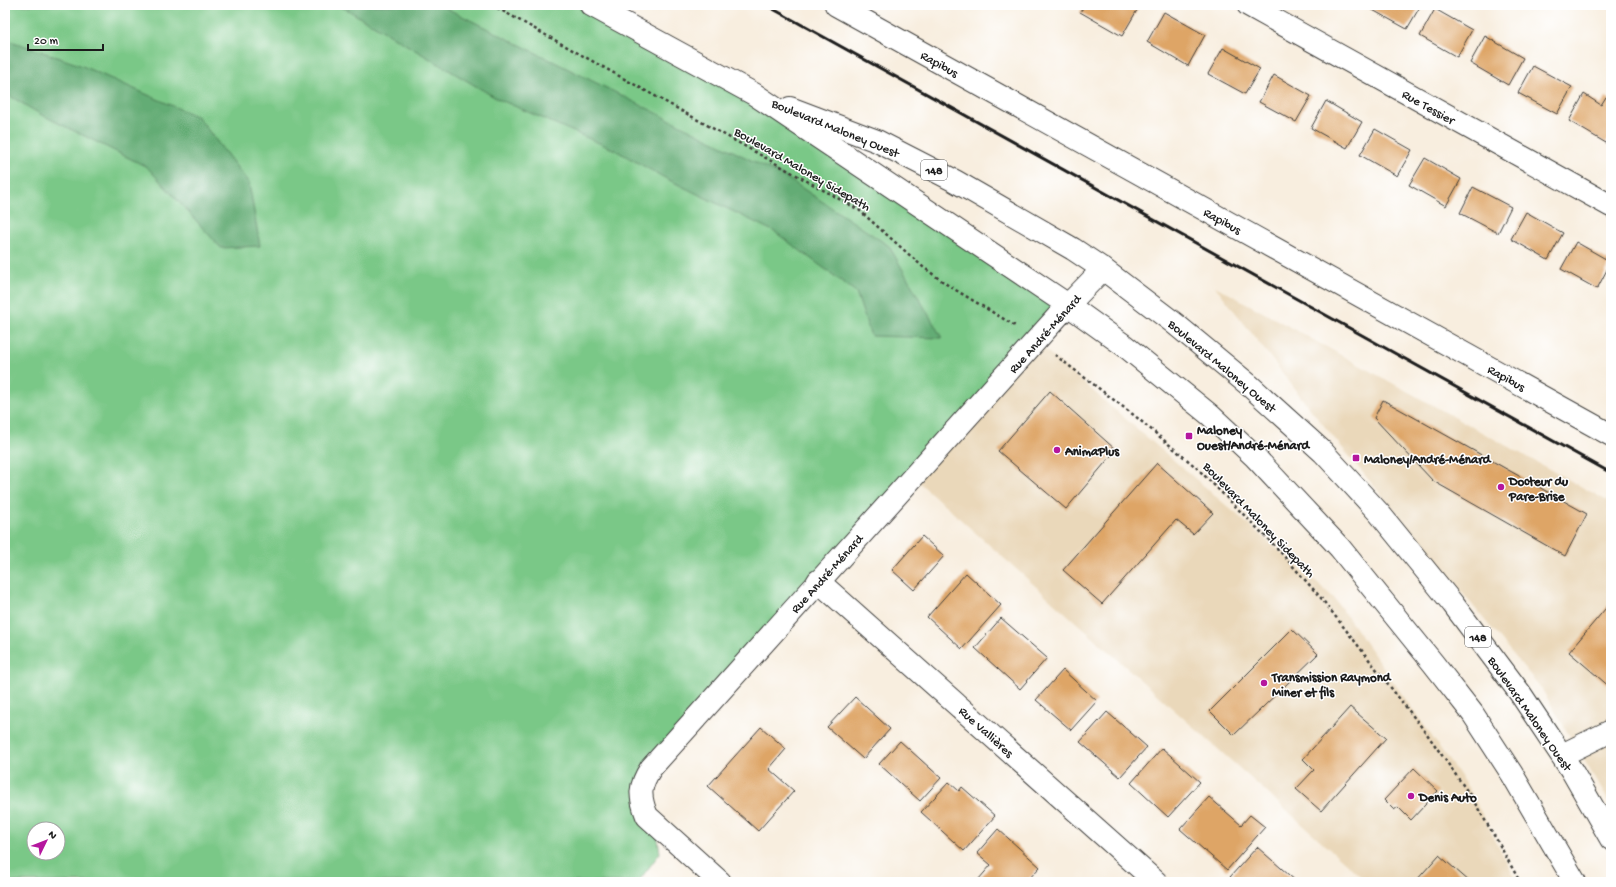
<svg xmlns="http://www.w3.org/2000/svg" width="1616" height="887" font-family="'Gochi Hand',sans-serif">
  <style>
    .built { fill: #ead8ba }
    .green { fill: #7ac887; stroke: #4b7252; fill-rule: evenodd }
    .forest { fill: #63ac74; stroke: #406448 }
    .building { fill: #dea566 }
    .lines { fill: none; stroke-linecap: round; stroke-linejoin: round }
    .minor-casing { stroke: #3d3c39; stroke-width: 24 }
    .major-casing { stroke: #3d3c39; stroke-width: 24 }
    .path { stroke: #3d3c39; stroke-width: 2.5; stroke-dasharray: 3 3; stroke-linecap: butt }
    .minor { stroke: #fff; stroke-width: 22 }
    .major { stroke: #fff; stroke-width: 22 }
    .rail { stroke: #1c1c1c; stroke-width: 3 }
    .poi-dot { fill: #b5179e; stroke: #fff; stroke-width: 1.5 }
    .labels { text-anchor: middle; stroke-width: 3; stroke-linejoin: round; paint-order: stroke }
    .shield { fill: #fff; stroke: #606060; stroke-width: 1 }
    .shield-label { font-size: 12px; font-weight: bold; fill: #1c1c1c }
    .street-label { font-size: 13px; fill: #1c1c1c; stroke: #fff }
    .poi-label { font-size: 13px; font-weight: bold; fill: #1c1c1c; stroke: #fff; text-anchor: start }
  </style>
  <rect width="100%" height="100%" fill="#fff"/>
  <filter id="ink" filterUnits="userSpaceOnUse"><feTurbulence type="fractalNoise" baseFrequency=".025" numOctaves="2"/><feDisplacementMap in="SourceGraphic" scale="8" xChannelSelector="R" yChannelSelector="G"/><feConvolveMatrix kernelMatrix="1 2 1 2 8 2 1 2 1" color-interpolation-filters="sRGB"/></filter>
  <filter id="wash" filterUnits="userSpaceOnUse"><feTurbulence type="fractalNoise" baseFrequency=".012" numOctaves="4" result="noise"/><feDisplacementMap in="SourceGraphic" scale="16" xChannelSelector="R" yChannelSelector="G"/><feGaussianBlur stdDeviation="0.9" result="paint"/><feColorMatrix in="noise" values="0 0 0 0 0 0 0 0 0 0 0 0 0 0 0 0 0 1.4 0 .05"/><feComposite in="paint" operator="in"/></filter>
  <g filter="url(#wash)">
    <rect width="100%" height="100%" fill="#f8eedf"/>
    <g class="built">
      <polygon points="1215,286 1611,503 1611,805 1541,688 1311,410"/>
      <polygon points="1036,342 1334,598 1469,789 1517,882 1367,882 913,477"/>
    </g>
    <path class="green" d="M5,5h586l163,89 314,211 -425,476 13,44 4,28 -22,29h-633zM34,829h24v24h-24z"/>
    <g class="forest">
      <polygon points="335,5 440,5 787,178 889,246 942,338 871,336 856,292 775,232 665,178 615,150 496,98 346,9"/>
      <polygon points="5,39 80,65 198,117 249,183 260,246 221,248 147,167 40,114 5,93"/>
    </g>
    <g id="blocks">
      <g class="building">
        <polygon points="1085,5 1140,5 1122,36 1080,12"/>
        <polygon points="1371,5 1421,5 1407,29 1369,8"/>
        <polygon points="1435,9 1472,30 1457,57 1420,36"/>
        <polygon points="1164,12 1205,35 1188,66 1147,42"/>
        <polygon points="1485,36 1523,58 1508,85 1470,63"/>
        <polygon points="1223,48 1260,69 1245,94 1208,74"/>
        <polygon points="1533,66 1572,87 1557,114 1518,93"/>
        <polygon points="1274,75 1311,96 1296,122 1259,102"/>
        <polygon points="1584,94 1601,105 1606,97 1611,100 1611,134 1606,143 1569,121"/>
        <polygon points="1326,101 1362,122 1347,148 1311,128"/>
        <polygon points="1375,129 1412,150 1397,176 1360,155"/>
        <polygon points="1425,158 1461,179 1446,206 1409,185"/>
        <polygon points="1473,187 1511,207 1498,233 1460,213"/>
        <polygon points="1526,212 1563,233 1548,260 1511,239"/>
        <polygon points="1576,242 1611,262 1597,289 1561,269"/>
        <polygon points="1050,391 1116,450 1066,509 998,451"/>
        <polygon points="1383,400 1587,514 1565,556 1433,481 1374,418"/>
        <polygon points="1157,463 1213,513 1193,534 1176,520 1102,604 1063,570"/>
        <polygon points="922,536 944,556 914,590 892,570"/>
        <polygon points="966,573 1001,605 962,649 927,617"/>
        <polygon points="1611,602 1611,688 1569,652"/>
        <polygon points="1001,618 1047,658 1020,689 975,648"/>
        <polygon points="1292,629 1318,654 1234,735 1210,711"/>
        <polygon points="1063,670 1097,701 1071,730 1036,700"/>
        <polygon points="855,697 890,729 863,759 827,727"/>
        <polygon points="1350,707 1386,738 1321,811 1296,789 1314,770 1303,759"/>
        <polygon points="1107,712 1147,747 1120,777 1080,742"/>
        <polygon points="761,727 786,749 769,769 794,791 758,831 708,786"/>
        <polygon points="900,741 941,778 920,801 879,764"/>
        <polygon points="1162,748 1200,782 1168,817 1131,783"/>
        <polygon points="1414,768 1438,791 1411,820 1398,807 1394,810 1384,800"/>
        <polygon points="949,782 959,791 962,787 995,816 964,851 921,812"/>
        <polygon points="1209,797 1241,825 1250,815 1265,827 1227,870 1180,829"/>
        <polygon points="998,829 1040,867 1026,882 981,882 978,880 991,865 977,853"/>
        <polygon points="1257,847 1297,882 1236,882 1230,877"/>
        <polygon points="1439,855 1470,882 1415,882"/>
      </g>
    </g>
  </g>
  <g filter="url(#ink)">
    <use href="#blocks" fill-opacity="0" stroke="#3d3c39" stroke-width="1"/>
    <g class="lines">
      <g class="minor-casing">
        <g id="minor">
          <polyline points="836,5 1611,435"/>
          <polyline points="1248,5 1611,206"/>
          <polyline points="818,581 1156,882"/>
          <polyline points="1562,755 1611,731"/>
          <path d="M720,882l-73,-66c-8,-20 -8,-30 4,-48l417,-463 35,-36"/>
        </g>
      </g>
      <g class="major-casing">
        <g id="major">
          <polyline points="591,5 754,94 1068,305 1125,346 1210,415 1255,457 1340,548 1433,663 1473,714 1512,774 1575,882"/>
          <polyline points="790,108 877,141 955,181 1073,249 1103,269 1174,323 1249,385 1323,452 1379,513 1453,604 1520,693 1572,771 1611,839"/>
        </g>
      </g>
      <g class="path">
        <polyline points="492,5 859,210 923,267 949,286 1017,327"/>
        <polyline points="1055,355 1135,416 1197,468 1276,547 1321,598 1427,734 1470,795 1498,842 1520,882"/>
      </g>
      <use href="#minor" class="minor"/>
      <use href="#major" class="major"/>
      <polyline class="rail" points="766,5 1611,473"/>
    </g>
  </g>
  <g class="poi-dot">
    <rect x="1185" y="432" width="8" height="8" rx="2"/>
    <circle cx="1057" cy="450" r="4"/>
    <rect x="1352" y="454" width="8" height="8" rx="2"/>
    <circle cx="1501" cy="487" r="4"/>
    <circle cx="1264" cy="683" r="4"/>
    <circle cx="1411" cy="796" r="4"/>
  </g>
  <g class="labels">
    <g class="shield">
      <rect x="921" y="160" width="26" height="20" rx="3"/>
      <rect x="1465" y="627" width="26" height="20" rx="3"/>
    </g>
    <g class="shield-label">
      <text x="934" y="174">148</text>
      <text x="1478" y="641">148</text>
    </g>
    <g class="street-label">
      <text transform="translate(940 63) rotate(29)" y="5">Rapibus</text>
      <text transform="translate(1429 106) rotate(29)" y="5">Rue Tessier</text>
      <text transform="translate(836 127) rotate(22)" y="5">Boulevard Maloney Ouest</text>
      <text transform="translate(803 168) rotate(30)" y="5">Boulevard Maloney Sidepath</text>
      <text transform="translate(1223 220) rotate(29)" y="5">Rapibus</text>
      <text transform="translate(1044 333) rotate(-48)" y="5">Rue André-Ménard</text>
      <text transform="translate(1223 365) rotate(40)" y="5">Boulevard Maloney Ouest</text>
      <text transform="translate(1507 377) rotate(29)" y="5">Rapibus</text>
      <text transform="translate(1260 519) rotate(46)" y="5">Boulevard Maloney Sidepath</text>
      <text transform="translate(826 573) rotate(-48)" y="5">Rue André-Ménard</text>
      <text transform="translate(1531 713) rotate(55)" y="5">Boulevard Maloney Ouest</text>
      <text transform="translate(987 731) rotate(42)" y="5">Rue Vallières</text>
    </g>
    <g class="poi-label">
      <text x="1197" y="434">Maloney<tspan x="1197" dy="15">Ouest/André-Ménard</tspan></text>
      <text x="1065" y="455">AnimaPlus</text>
      <text x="1364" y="463">Maloney/André-Ménard</text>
      <text x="1509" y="485">Docteur du<tspan x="1509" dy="15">Pare-Brise</tspan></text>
      <text x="1272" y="681">Transmission Raymond<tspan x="1272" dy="15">Miner et fils</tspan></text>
      <text x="1419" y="801">Denis Auto</text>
    </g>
  </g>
  <rect width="1616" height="887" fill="none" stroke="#fff" stroke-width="20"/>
  <g transform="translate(46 841) rotate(47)"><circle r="19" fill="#ffffff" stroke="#a4a4a4"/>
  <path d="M0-3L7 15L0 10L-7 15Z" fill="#b5179e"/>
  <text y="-6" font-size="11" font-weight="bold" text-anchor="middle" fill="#1c1c1c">N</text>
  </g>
  <path d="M28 44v6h75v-6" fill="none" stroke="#1c1c1c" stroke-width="2"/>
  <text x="34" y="44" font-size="12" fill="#1c1c1c" stroke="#ffffff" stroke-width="3" paint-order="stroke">20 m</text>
</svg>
